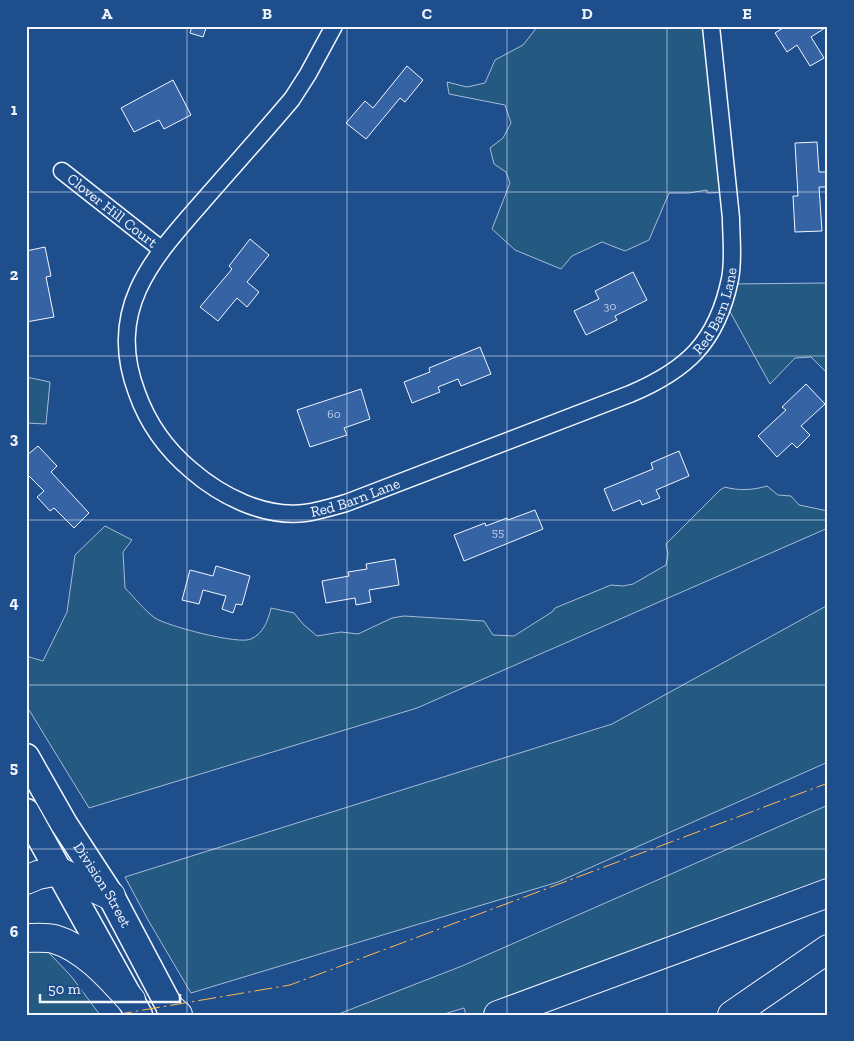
<svg xmlns="http://www.w3.org/2000/svg" width="854" height="1041" font-family="'Zilla Slab',serif">
  <style>
    .green { fill: #245a82; stroke: #a8bbd7 }
    .building { fill: #3563a3; stroke: #f2f6ff }
    .lines { fill: none; stroke-linecap: round; stroke-linejoin: round }
    .street-casing { stroke: #f2f6ff; stroke-width: 19 }
    .primary-casing { stroke: #f2f6ff; stroke-width: 29 }
    .highway-casing { stroke: #f2f6ff; stroke-width: 30 }
    .street { stroke: #1f4e8c; stroke-width: 16 }
    .primary { stroke: #1f4e8c; stroke-width: 26 }
    .highway { stroke: #1f4e8c; stroke-width: 28 }
    .power { stroke: #ffb74d; stroke-width: 1; stroke-dasharray: 18 4 2.5 4; stroke-linecap: butt }
    .grid { fill: none; stroke: #f2f6ff; stroke-width: 1; stroke-opacity: 0.55 }
    .labels { text-anchor: middle; stroke-width: 4; stroke-linejoin: round; paint-order: stroke }
    .number-label { font-size: 12px; fill: #c3d1e8 }
    .street-label { font-size: 15px; fill: #f2f6ff; stroke: #1f4e8c }
    .neatline { fill: none; stroke: #f2f6ff; stroke-width: 2 }
    .grid-label { font-size: 16px; text-anchor: middle; font-weight: bold; fill: #f2f6ff }
  </style>
  <rect width="100%" height="100%" fill="#1f4e8c"/>
  <g class="green">
    <polygon points="538,26 718,26 734,192 707,193 707,190 689,193 669,193 649,240 625,251 602,242 572,256 561,269 515,250 492,229 510,183 506,172 494,164 490,148 503,138 511,123 505,105 449,94 447,82 467,87 485,83 495,60 523,45"/>
    <polygon points="828,283 828,374 811,357 795,358 770,384 724,301 731,284"/>
    <polygon points="26,377 50,382 46,424 26,423"/>
    <path d="M767,486l11,9 13,1 8,9 29,6v17l-411,180 -328,100 -63,-103v-49l17,5 24,-49 8,-57 30,-29 27,14 -9,12 2,36c9,9 19,22 30,30 12,8 84,27 96,21 13,-6 17,-19 20,-31l23,5 9,11 14,12 24,-4 17,2 34,-16 12,-2 80,5 9,14 21,1 38,-24 3,-4 56,-23 12,1 10,-2 33,-19 2,-11 -2,-10 54,-54 5,-3c13,4 29,3 42,-1z"/>
    <polygon points="828,605 828,762 558,882 191,993 148,920 125,877 612,724"/>
    <polygon points="828,805 828,888 482,1015 466,1015 464,1008 441,1015 336,1015 462,966"/>
    <polygon points="26,935 32,935 71,976 100,1015 26,1015"/>
  </g>
  <g class="building">
    <polygon points="192,26 206,28 203,37 190,33"/>
    <polygon points="786,26 828,26 811,37 824,58 810,66 797,45 787,52 775,33"/>
    <polygon points="407,66 423,80 405,102 400,98 366,139 346,123 365,101 373,108"/>
    <polygon points="173,80 191,115 164,129 159,120 134,132 121,108"/>
    <polygon points="817,142 819,172 828,172 828,187 819,187 822,231 795,232 793,196 798,196 795,143"/>
    <polygon points="250,239 269,255 247,282 259,292 247,307 237,298 218,321 200,307 232,269 229,266"/>
    <polygon points="45,247 51,276 46,277 54,317 26,322 26,251"/>
    <polygon points="633,272 647,300 615,316 617,320 586,335 574,311 599,299 595,291"/>
    <polygon points="480,347 491,374 461,386 458,379 438,387 440,392 412,403 404,382 430,372 429,368"/>
    <polygon points="806,384 825,404 801,426 810,435 797,448 792,443 777,457 758,436 786,410 782,407"/>
    <polygon points="361,389 370,419 344,428 347,435 310,447 297,410"/>
    <polygon points="38,446 57,466 51,472 89,513 74,528 54,508 50,511 37,497 44,491 26,473 26,456"/>
    <polygon points="679,451 689,476 656,490 660,498 642,505 640,500 613,511 604,489 653,469 651,463"/>
    <polygon points="535,510 543,529 464,561 454,535 485,523 486,526 507,518 508,520"/>
    <polygon points="395,559 399,585 369,590 371,602 356,605 355,598 326,603 322,581 349,576 348,572 367,569 366,564"/>
    <polygon points="216,566 250,576 242,605 236,604 233,613 222,609 226,596 203,590 199,604 182,600 190,570 213,576"/>
  </g>
  <g class="lines">
    <g class="street-casing">
      <g id="street">
        <path id="s1" d="M334,26l-26,48 -16,25c-27,32 -55,63 -82,94 -54,62 -106,113 -73,200 11,31 29,56 54,77 30,26 73,48 114,43 14,-2 27,-6 41,-10l284,-109c57,-24 87,-52 100,-115 4,-20 1,-42 1,-61l-20,-192"/>
        <path id="s2" d="M62,171l99,78"/>
      </g>
    </g>
    <g class="primary-casing">
      <g id="primary">
        <path id="s3" d="M26,757l38,67 47,72 63,119"/>
        <polyline points="26,812 139,1015"/>
      </g>
    </g>
    <g class="highway-casing">
      <g id="highway">
        <polyline points="26,880 38,875 58,871 111,896"/>
        <path d="M26,938c9,0 20,-1 28,1 31,9 56,38 77,61"/>
        <polyline points="171,1009 178,1015"/>
        <polyline points="498,1015 828,893"/>
        <polyline points="732,1015 828,949"/>
      </g>
    </g>
    <use href="#street" class="street"/>
    <use href="#primary" class="primary"/>
    <use href="#highway" class="highway"/>
    <polyline class="power" points="114,1015 290,985 828,783"/>
  </g>
  <path class="grid" d="M187,26v989M347,26v989M507,26v989M667,26v989M26,192h802M26,356h802M26,520h802M26,685h802M26,849h802"/>
  <g class="labels">
    <g class="number-label">
      <text x="610" y="310">30</text>
      <text x="334" y="418">60</text>
      <text x="498" y="536">55</text>
    </g>
    <g class="street-label">
      <text dy="5" stroke="none"><textPath href="#s2" startOffset="64">Clover Hill Court</textPath></text>
      <text dy="5" stroke="none"><textPath href="#s1" startOffset="1128">Red Barn Lane</textPath></text>
      <text dy="5" stroke="none"><textPath href="#s1" startOffset="709">Red Barn Lane</textPath></text>
      <text dy="5" stroke="none"><textPath href="#s3" startOffset="149">Division Street</textPath></text>
    </g>
  </g>
  <rect width="854" height="1041" fill="none" stroke="#1f4e8c" stroke-width="55"/>
  <path d="M40 994v8h140v-8" fill="none" stroke="#f2f6ff" stroke-width="2.5"/>
  <text x="48" y="994" font-size="15" fill="#f2f6ff" stroke="#1f4e8c" stroke-width="4" paint-order="stroke">50 m</text>
  <rect x="28" y="28" width="798" height="986" class="neatline"/>
  <g class="grid-label">
    <text x="107" y="19">A</text>
    <text x="267" y="19">B</text>
    <text x="427" y="19">C</text>
    <text x="587" y="19">D</text>
    <text x="747" y="19">E</text>
    <text x="14" y="115">1</text>
    <text x="14" y="280">2</text>
    <text x="14" y="444">3</text>
    <text x="14" y="608">4</text>
    <text x="14" y="773">5</text>
    <text x="14" y="937">6</text>
  </g>
</svg>
